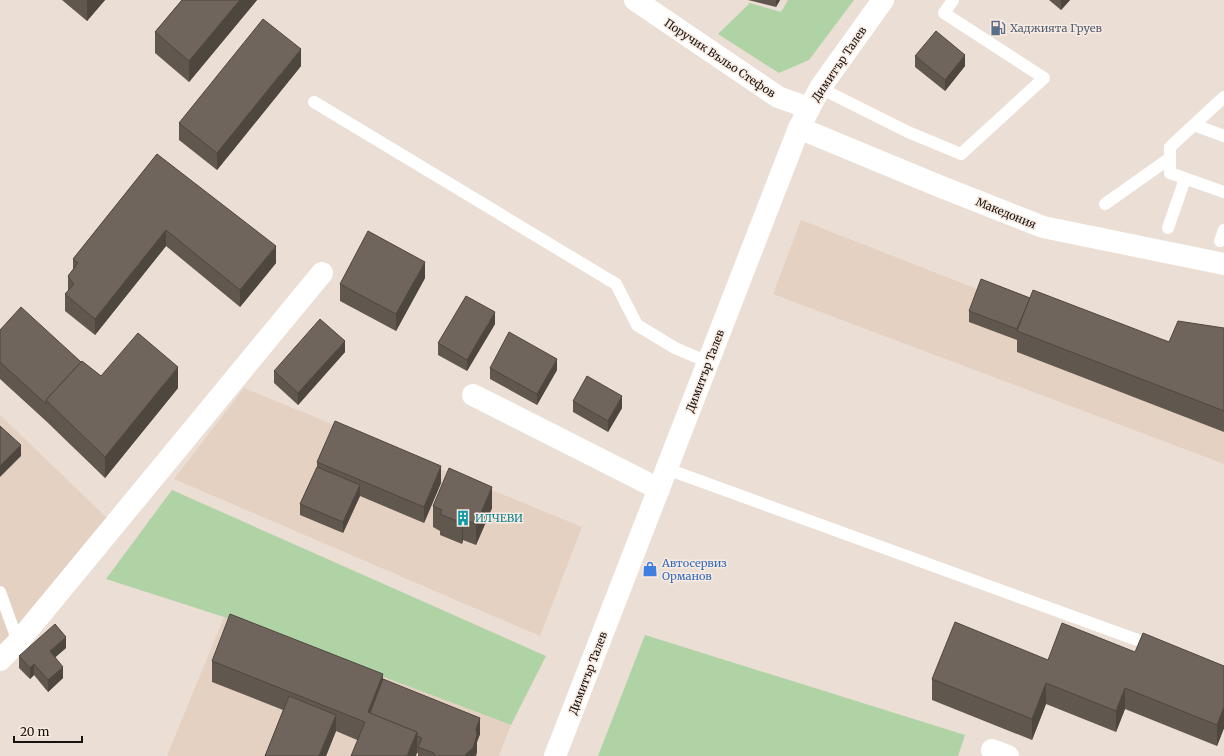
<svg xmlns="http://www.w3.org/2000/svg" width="1224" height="756" font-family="Merriweather,serif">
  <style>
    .built { fill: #e5d1c2 }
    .green { fill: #b0d3a5 }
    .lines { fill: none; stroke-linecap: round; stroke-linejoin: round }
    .lane { stroke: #fff; stroke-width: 12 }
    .street { stroke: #fff; stroke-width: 22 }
    .secondary { stroke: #fff; stroke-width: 22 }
    .wall { fill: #60574f }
    .shaded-wall { fill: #4e4740 }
    .building { fill: #70655c; stroke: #4e4740 }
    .labels { text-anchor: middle; stroke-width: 3; stroke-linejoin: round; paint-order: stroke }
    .service-label { font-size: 11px; fill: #4e5e75; stroke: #f9ebe1; text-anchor: start }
    .street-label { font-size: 11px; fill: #16120e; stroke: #f9ebe1 }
    .culture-label { font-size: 11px; fill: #0d838f; stroke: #f9ebe1; text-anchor: start }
    .shop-label { font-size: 11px; fill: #366cbe; stroke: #f9ebe1; text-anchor: start }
  </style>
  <rect width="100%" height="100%" fill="#ebded4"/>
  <g class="built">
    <polygon points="801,220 1033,311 1178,342 1224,349 1224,464 773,294"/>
    <polygon points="244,388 582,527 540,636 174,479"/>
    <polygon points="0,415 107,518 52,592 0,645"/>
    <polygon points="224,617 511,725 499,756 167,756"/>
  </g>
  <g class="green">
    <polygon points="788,0 854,0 809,60 779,73 718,34 750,3 781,12"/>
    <polygon points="172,490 546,656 511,725 224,617 106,579"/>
    <polygon points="645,635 965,735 958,756 598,756"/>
  </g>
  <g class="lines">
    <g class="lane">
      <polyline points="820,88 908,132 961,154 1044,78 944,13 953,0"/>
      <polyline points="1224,97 1170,147 1170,173 1224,192"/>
      <polyline points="314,102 616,284 637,325 675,348 708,362"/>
      <polyline points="1194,125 1224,136"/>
      <polyline points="1105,204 1170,158"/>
      <polyline points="1168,228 1185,179"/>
      <polyline points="1220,241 1224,230"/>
      <polyline points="667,469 1154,646"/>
      <polyline points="0,592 18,642"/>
    </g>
    <g class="street">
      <polyline points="635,0 778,97 809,108"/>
      <polyline points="799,128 939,186 1043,227 1224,264"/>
      <polyline points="473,395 659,489"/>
      <polyline points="0,660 18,642 322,273"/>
      <polyline points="992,750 1008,756"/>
    </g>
    <polyline class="secondary" points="555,756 799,128 820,88 883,0"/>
  </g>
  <g class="wall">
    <polygon points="62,0 105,0 87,21"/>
    <polygon points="182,0 257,0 189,82 155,53 155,32"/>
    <polygon points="748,0 780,0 776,7"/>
    <polygon points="1049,0 1070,0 1061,10"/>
    <polygon points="915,56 965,66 945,91 915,67"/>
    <polygon points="301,66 217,170 179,140 179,123"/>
    <polygon points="157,154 276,263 240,307 166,246 95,335 65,311 65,294 68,291 68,276 73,270 73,259"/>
    <polygon points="425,278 396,331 340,301 340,284"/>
    <polygon points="1030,298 1169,342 1224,328 1224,432 1017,352 1017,340 969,322 969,311"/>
    <polygon points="495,324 467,371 438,355 438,343"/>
    <polygon points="0,330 81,362 101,376 178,388 105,478 46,421 0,379"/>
    <polygon points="345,352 298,405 274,383 274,371"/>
    <polygon points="490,368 557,370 537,405 490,379"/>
    <polygon points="573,401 622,408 608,432 573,412"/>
    <polygon points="317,462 441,483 424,523 360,496 343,533 300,515 300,504 317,467"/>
    <polygon points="433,506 492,508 476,545 463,540 462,544 440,535 440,531 433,527"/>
    <polygon points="66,648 55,657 63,678 48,692 34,675 30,679 19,668 19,656"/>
    <polygon points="1135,652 1224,666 1224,728 1217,746 1125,709 1116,732 1046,704 1032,740 932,700 932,679 1048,660"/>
    <polygon points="212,661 383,679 480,734 477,742 477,751 476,756 418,756 418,753 417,753 357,740 336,731 326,756 265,756 283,710 212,682"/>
  </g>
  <g class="shaded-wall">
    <polygon points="87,0 105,0 87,21"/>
    <polygon points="240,0 257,0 189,82 189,61"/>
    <polygon points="776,0 780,0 776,7"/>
    <polygon points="1061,0 1070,0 1061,10"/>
    <polygon points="301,49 301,66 217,170 217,153"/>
    <polygon points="965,55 965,66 945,91 945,80"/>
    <polygon points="166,230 166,246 95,335 95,319"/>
    <polygon points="276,246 276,263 240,307 240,290"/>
    <polygon points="425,262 425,278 396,331 396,314"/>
    <polygon points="495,312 495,324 467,371 467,360"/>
    <polygon points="345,341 345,352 298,405 298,393"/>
    <polygon points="557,359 557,370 537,405 537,394"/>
    <polygon points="178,367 178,388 105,478 105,457"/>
    <polygon points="622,396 622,408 608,432 608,421"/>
    <polygon points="21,445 21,456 0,477 0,466"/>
    <polygon points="441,466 441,483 424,523 424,507"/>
    <polygon points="360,485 360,496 343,533 343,522"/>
    <polygon points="492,487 492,508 476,545 476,524"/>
    <polygon points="463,519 463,540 462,544 462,523"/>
    <polygon points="66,637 66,648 50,662 50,651"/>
    <polygon points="34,664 34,675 30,679 30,668"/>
    <polygon points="63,667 63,678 48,692 48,680"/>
    <polygon points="383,674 383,696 374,719 368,712"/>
    <polygon points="1046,683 1046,704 1032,740 1032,719"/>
    <polygon points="1125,688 1125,709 1116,732 1116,711"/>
    <polygon points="1224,707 1224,728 1217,746 1217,725"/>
    <polygon points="336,715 336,731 326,756 319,756"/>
    <polygon points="480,718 480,734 477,742 477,751 476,756 465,756"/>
    <polygon points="417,732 417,753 416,756 407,756"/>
  </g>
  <g class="building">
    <polygon points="182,0 240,0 189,61 155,32"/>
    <polygon points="263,19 301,49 217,153 179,123"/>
    <polygon points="936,31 965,55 945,80 915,56"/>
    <polygon points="157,154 276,246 240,290 166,230 95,319 65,294 74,284 68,276 78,263 73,259"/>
    <polygon points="368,231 425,262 396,314 340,284"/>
    <polygon points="981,279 1030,298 1017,329 969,311"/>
    <polygon points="1033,290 1169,342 1178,321 1224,328 1224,411 1017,331"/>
    <polygon points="466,296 495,312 467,360 438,343"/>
    <polygon points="21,307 81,362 46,400 46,404 0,362 0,330"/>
    <polygon points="320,319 345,341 298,393 274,371"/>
    <polygon points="509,332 557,359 537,394 490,368"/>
    <polygon points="138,333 178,367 105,457 46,400 82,361 101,376"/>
    <polygon points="587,376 622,396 608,421 573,401"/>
    <polygon points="335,421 441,466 424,507 317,462"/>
    <polygon points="0,426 21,445 0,466"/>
    <polygon points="317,467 360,485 343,522 300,504"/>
    <polygon points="449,468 492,487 476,524 463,519 462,523 440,514 442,510 433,506"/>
    <polygon points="230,614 383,674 368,712 417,732 407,756 351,756 365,722 212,661"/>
    <polygon points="955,622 1048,660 1062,623 1135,652 1143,633 1224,666 1224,707 1217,725 1125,688 1116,711 1046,683 1032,719 932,679"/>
    <polygon points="55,624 66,637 50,651 63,667 48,680 34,664 30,668 19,656"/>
    <polygon points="383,679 480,718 476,729 477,735 473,748 466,754 465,756 435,756 434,753 418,747 422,738 417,736 417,732 370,713"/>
    <polygon points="289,696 336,715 319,756 265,756"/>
  </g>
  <defs>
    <g id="fuel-bare" transform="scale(1.2)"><path d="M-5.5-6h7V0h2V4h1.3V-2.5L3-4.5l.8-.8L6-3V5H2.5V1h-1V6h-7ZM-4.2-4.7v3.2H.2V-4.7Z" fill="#5c6f8a" stroke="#f9ebe1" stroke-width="2.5" paint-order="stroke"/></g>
    <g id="building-bare" transform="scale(1.2)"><path d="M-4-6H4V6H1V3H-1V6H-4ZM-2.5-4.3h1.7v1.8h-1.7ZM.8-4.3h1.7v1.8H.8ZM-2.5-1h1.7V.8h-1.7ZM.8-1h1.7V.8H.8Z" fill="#0f9aa8" stroke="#f9ebe1" stroke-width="2.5" paint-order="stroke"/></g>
    <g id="shop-bare" transform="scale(1.2)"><path d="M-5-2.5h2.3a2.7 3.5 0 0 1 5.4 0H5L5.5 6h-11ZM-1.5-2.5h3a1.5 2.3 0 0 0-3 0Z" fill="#3f7fe0" stroke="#f9ebe1" stroke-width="2.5" paint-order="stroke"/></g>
  </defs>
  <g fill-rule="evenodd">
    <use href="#fuel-bare" x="998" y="28"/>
    <use href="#building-bare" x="463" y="518"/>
    <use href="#shop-bare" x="650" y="569"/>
  </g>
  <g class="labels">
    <g class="service-label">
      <text x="1010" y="32">Хаджията Груев</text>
    </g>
    <g class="street-label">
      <text transform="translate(720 58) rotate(34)" y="4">Поручик Въльо Стефов</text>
      <text transform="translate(839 64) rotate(-56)" y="4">Димитър Талев</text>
      <text transform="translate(1006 213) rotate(22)" y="4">Македония</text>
      <text transform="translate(705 371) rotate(-69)" y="4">Димитър Талев</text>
      <text transform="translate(588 673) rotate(-69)" y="4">Димитър Талев</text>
    </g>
    <g class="culture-label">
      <text x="475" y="522">ИЛЧЕВИ</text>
    </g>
    <g class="shop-label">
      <text x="662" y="567">Автосервиз<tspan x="662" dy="13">Орманов</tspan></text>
    </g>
  </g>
  <path d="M14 736v6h68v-6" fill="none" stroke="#16120e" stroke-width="2"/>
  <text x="20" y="736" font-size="12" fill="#16120e" stroke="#f9ebe1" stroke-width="3" paint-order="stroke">20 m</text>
</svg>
